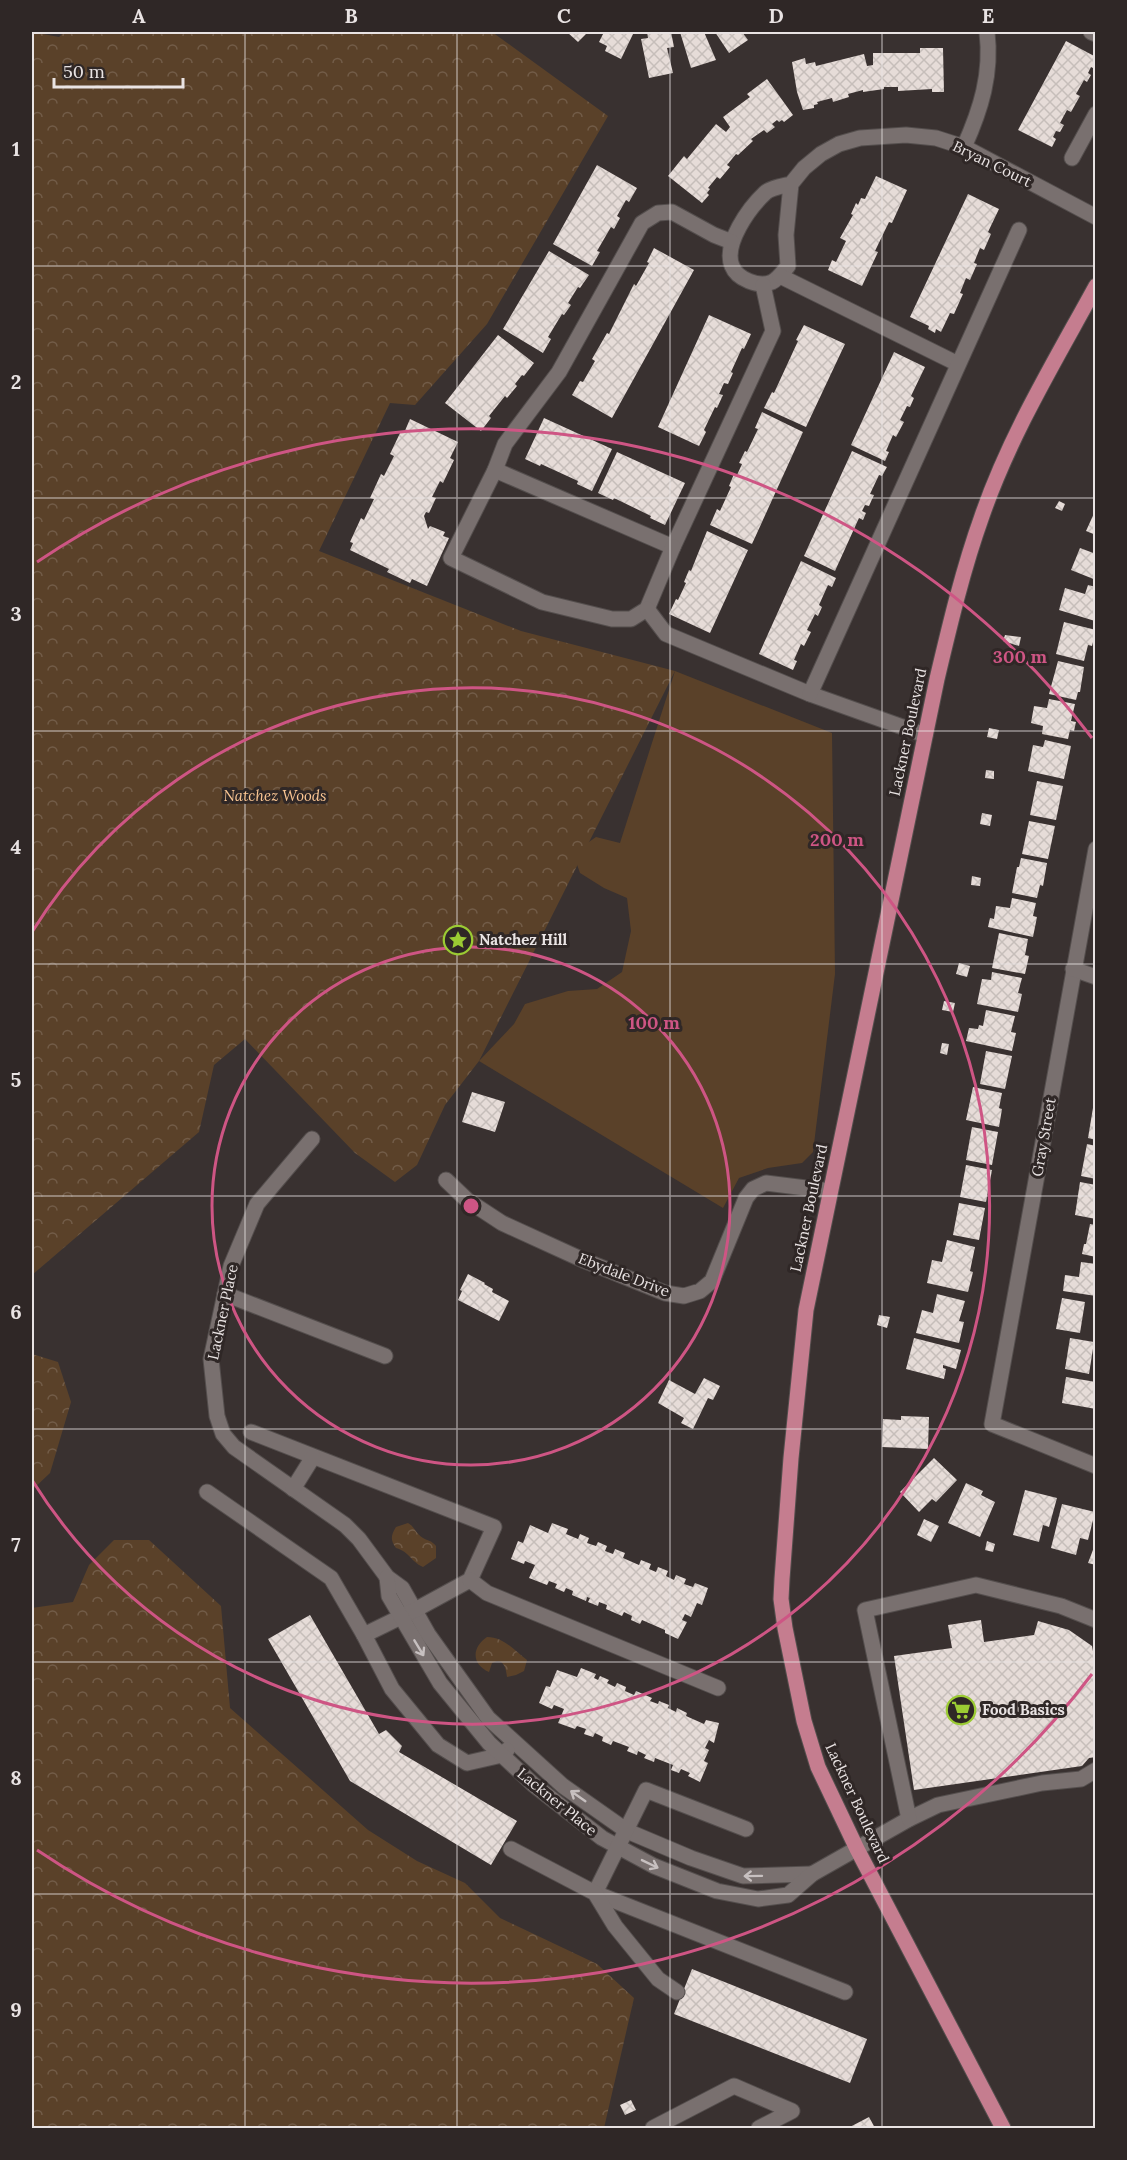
<svg xmlns="http://www.w3.org/2000/svg" width="1127" height="2160" font-family="Lora,serif">
  <style>
    .green { fill: #5a4129 }
    .park { fill: url(#park-crowns) }
    .building { fill: url(#building-cross-hatch) }
    .lines { fill: none; stroke-linecap: round; stroke-linejoin: round }
    .minor-casing { stroke: #544e4d; stroke-width: 17 }
    .major-casing { stroke: #544e4d; stroke-width: 17 }
    .minor { stroke: #79706f; stroke-width: 15 }
    .major { stroke: #c57d8f; stroke-width: 15 }
    .oneway { stroke: #c7c0c0 }
    .grid { fill: none; stroke: #e9e3e3; stroke-width: 1.5; stroke-opacity: 0.55 }
    .ring { fill: none; stroke: #ce5584; stroke-width: 3 }
    .labels { text-anchor: middle; stroke-width: 6; stroke-linejoin: round; paint-order: stroke }
    .street-label { font-size: 15px; fill: #e9e3e3; stroke: #2f2726 }
    .park-label { font-size: 15px; font-style: italic; fill: #fcc794; stroke: #2f2726 }
    .poi-label { font-size: 15px; font-weight: bold; fill: #e9e3e3; stroke: #2f2726; text-anchor: start }
    .centre { fill: #ce5584; stroke: #2f2726; stroke-width: 3 }
    .ring-label { font-size: 18px; text-anchor: middle; font-weight: bold; fill: #ce5584; stroke: #2f2726; stroke-width: 6; stroke-linejoin: round; paint-order: stroke }
    .neatline { fill: none; stroke: #e9e3e3; stroke-width: 2 }
    .grid-label { font-size: 20px; text-anchor: middle; font-weight: bold; fill: #e9e3e3 }
  </style>
  <defs>
    <pattern id="park-crowns" width="20" height="18" patternUnits="userSpaceOnUse" patternTransform="scale(1.5)"><rect width="20" height="18" fill="#5a4129"/><path d="M2 6a3 3 0 1 1 6 0M12 15a3 3 0 1 1 6 0" fill="none" stroke="#725c48"/></pattern>
    <pattern id="building-cross-hatch" width="8" height="8" patternUnits="userSpaceOnUse" patternTransform="scale(1.5)"><rect width="8" height="8" fill="#e6dcd8"/><path d="M0 0l8 8M0 8l8-8" fill="none" stroke="#c6beba"/></pattern>
  </defs>
  <rect width="100%" height="100%" fill="#393130"/>
  <polygon class="green" points="675,671 832,733 835,974 813,1152 802,1163 768,1168 739,1178 723,1208 479,1061 514,1024 525,1004 568,991 597,989 622,972 631,931 627,898 604,888 580,873 573,853 596,837 620,843"/>
  <g class="park">
    <polygon points="32,32 59,37 64,32 492,32 608,116 487,324 415,405 390,403 319,551 521,631 675,671 479,1061 445,1105 417,1165 395,1182 355,1153 245,1039 214,1065 199,1132 32,1275"/>
    <polygon points="32,1354 58,1362 71,1402 50,1473 32,1490"/>
    <path d="M408,1523c7,4 8,11 15,15 5,3 8,2 13,8v12l-13,9c-13,-6 -13,-15 -27,-19 -6,-8 -5,-13 0,-21z"/>
    <polygon points="114,1540 149,1540 221,1606 230,1708 368,1830 417,1861 465,1883 500,1918 597,1964 634,1998 604,2128 32,2128 32,1608 73,1602 89,1565"/>
    <path d="M487,1637c17,0 28,14 40,23l-3,11 -8,4 -9,2c-1,-10 -4,-20 -15,-14l-3,9c-18,-8 -17,-25 -2,-35z"/>
  </g>
  <g class="building">
    <polygon points="567,32 588,32 578,42"/>
    <polygon points="604,32 634,32 621,59 605,51 607,46 599,42"/>
    <polygon points="647,32 671,32 674,47 667,48 673,73 649,78 641,39 648,38"/>
    <polygon points="680,32 704,32 716,60 691,68"/>
    <polygon points="715,32 742,32 748,40 729,53"/>
    <polygon points="1066,41 1096,57 1096,67 1095,69 1091,67 1088,73 1091,75 1087,82 1084,80 1076,94 1080,96 1071,112 1067,110 1060,123 1064,125 1060,132 1056,131 1053,137 1056,139 1052,147 1018,130"/>
    <polygon points="920,48 943,48 944,92 932,92 932,89 898,91 898,87 884,87 884,89 863,92 863,90 848,94 849,97 833,102 832,98 817,102 818,104 814,105 814,108 803,110 797,92 792,62 805,58 806,64 815,62 816,66 864,54 867,66 873,65 873,53 920,53"/>
    <polygon points="767,79 793,115 784,122 782,120 779,122 777,120 772,124 775,127 767,133 764,130 751,139 753,141 738,155 736,154 727,165 730,167 720,179 717,177 708,188 710,189 707,193 709,195 702,203 668,176 684,156 687,159 716,124 726,132 730,127 723,117 750,97 747,94"/>
    <polygon points="597,165 637,188 629,202 626,200 617,216 620,218 614,229 611,227 597,251 600,252 592,266 553,244"/>
    <polygon points="876,176 907,190 892,223 889,222 875,251 878,252 862,286 828,270 832,260 836,262 846,241 840,238 853,215 851,214 856,203 858,205 861,198 865,199"/>
    <polygon points="968,194 999,209 988,232 991,234 984,250 980,248 974,263 977,264 970,280 966,278 960,293 963,294 954,314 950,313 941,332 936,329 935,333 928,329 929,326 910,317"/>
    <polygon points="654,248 694,270 612,418 572,395 580,381 583,382 595,361 592,359 607,333 609,334 634,284 636,286 649,263 647,262"/>
    <polygon points="549,251 589,275 580,288 578,287 568,303 571,305 564,315 562,314 548,337 551,339 543,353 503,329"/>
    <polygon points="709,315 751,334 744,349 742,348 731,372 733,373 728,384 724,383 719,394 723,395 717,408 715,407 704,430 706,432 699,446 658,427"/>
    <polygon points="804,325 845,344 806,427 764,408 772,392 774,393 798,341 796,340"/>
    <polygon points="498,335 534,363 524,376 522,375 515,384 517,386 507,398 505,396 489,416 491,418 481,431 445,403"/>
    <polygon points="894,352 925,367 911,396 914,398 910,407 907,406 900,420 904,422 896,437 893,435 886,451 889,452 885,461 851,445"/>
    <polygon points="762,412 803,432 752,544 710,525 717,509 720,511 731,487 729,486 734,474 737,475 742,464 739,463 745,451 747,452 758,429 755,428"/>
    <polygon points="544,418 612,449 592,491 577,484 578,481 541,464 540,466 525,459"/>
    <polygon points="410,419 458,442 450,458 454,460 443,483 440,481 432,497 436,498 429,513 426,512 424,516 428,529 430,526 445,532 443,536 449,538 427,586 412,579 410,583 387,572 389,569 350,550 353,543 350,542 361,518 364,520 374,499 370,498 381,474 384,476 394,456 390,454 401,431 404,433"/>
    <polygon points="852,451 887,467 882,476 879,475 870,494 874,495 869,506 865,505 862,511 866,513 863,520 859,518 835,571 804,556"/>
    <polygon points="617,452 685,483 665,525 650,518 651,516 614,498 613,500 598,493"/>
    <polygon points="1059,501 1065,504 1062,511 1055,508"/>
    <polygon points="1096,509 1096,535 1086,531"/>
    <polygon points="707,531 748,550 710,633 669,614 676,599 678,600 686,583 684,582 689,570 691,571"/>
    <polygon points="1080,548 1096,554 1096,580 1071,570"/>
    <polygon points="801,561 836,578 832,587 828,585 819,605 822,607 818,616 815,614 807,630 811,632 804,646 801,644 794,660 797,661 793,670 759,654"/>
    <polygon points="1088,585 1096,587 1095,621 1059,610 1065,588 1085,594"/>
    <polygon points="1064,622 1096,630 1092,646 1088,645 1084,661 1056,654"/>
    <polygon points="1005,635 1021,637 1019,646 1003,641"/>
    <polygon points="1013,649 1021,651 1019,659 1010,657"/>
    <polygon points="1058,661 1084,667 1080,692 1078,692 1076,700 1049,694"/>
    <polygon points="1049,699 1075,704 1071,721 1076,722 1074,731 1070,730 1068,739 1042,734 1043,726 1031,723 1034,706 1047,708"/>
    <polygon points="989,728 999,730 997,739 987,737"/>
    <polygon points="1045,740 1071,746 1064,779 1028,771 1033,745 1043,747"/>
    <polygon points="986,770 994,771 994,779 985,778"/>
    <polygon points="1037,781 1063,786 1056,820 1030,815"/>
    <polygon points="982,813 992,815 990,826 980,824"/>
    <polygon points="1029,821 1055,826 1048,859 1022,854"/>
    <polygon points="1021,858 1047,863 1043,886 1040,885 1037,898 1012,893 1017,867 1019,867"/>
    <polygon points="972,876 981,878 980,886 971,885"/>
    <polygon points="1012,898 1036,903 1033,916 1037,917 1033,937 988,927 990,918 994,919 996,906 1010,908"/>
    <polygon points="999,933 1028,939 1025,955 1029,956 1025,974 992,968"/>
    <polygon points="959,963 970,966 967,977 956,974"/>
    <polygon points="992,972 1022,978 1018,993 1022,994 1018,1012 977,1004 982,979 991,980"/>
    <polygon points="944,1001 955,1003 953,1012 942,1010"/>
    <polygon points="986,1010 1015,1016 1011,1032 1016,1033 1012,1051 966,1041 969,1028 978,1029 979,1025 983,1026"/>
    <polygon points="942,1043 949,1044 947,1055 940,1053"/>
    <polygon points="986,1051 1012,1056 1005,1089 980,1084"/>
    <polygon points="973,1087 1002,1093 999,1108 1002,1109 999,1127 966,1120"/>
    <polygon points="472,1092 505,1102 495,1132 462,1122"/>
    <polygon points="1094,1102 1096,1102 1096,1140 1088,1138"/>
    <polygon points="972,1127 998,1132 992,1165 966,1160"/>
    <polygon points="1087,1144 1096,1146 1096,1179 1081,1176"/>
    <polygon points="966,1165 992,1170 986,1202 960,1197"/>
    <polygon points="1080,1182 1096,1185 1096,1219 1075,1215"/>
    <polygon points="959,1203 985,1208 979,1240 953,1235"/>
    <polygon points="1090,1224 1096,1225 1096,1257 1082,1254 1084,1244 1086,1244"/>
    <polygon points="947,1240 975,1247 970,1271 973,1272 968,1292 927,1283 932,1260 942,1262"/>
    <polygon points="1081,1262 1096,1264 1096,1296 1063,1291 1065,1275 1079,1277"/>
    <polygon points="468,1274 485,1283 484,1284 493,1289 492,1292 509,1301 499,1321 458,1300 462,1291 460,1290"/>
    <polygon points="937,1294 965,1301 959,1321 964,1322 959,1343 916,1333 922,1310 933,1313"/>
    <polygon points="1062,1298 1085,1302 1080,1333 1056,1329"/>
    <polygon points="879,1315 890,1317 887,1328 877,1325"/>
    <polygon points="914,1338 961,1350 956,1369 943,1365 943,1368 946,1369 944,1379 906,1369"/>
    <polygon points="1070,1338 1094,1342 1089,1374 1065,1369"/>
    <polygon points="1066,1377 1096,1382 1096,1409 1062,1403"/>
    <polygon points="704,1378 720,1386 713,1400 708,1398 693,1429 681,1423 684,1418 658,1403 669,1380 695,1394"/>
    <polygon points="901,1416 929,1417 928,1449 882,1447 883,1419 901,1420"/>
    <polygon points="934,1458 957,1480 936,1502 932,1499 919,1512 900,1492"/>
    <polygon points="966,1483 983,1491 981,1495 995,1502 980,1537 948,1523"/>
    <polygon points="1025,1490 1057,1498 1049,1527 1043,1525 1039,1542 1013,1535"/>
    <polygon points="1062,1504 1095,1512 1088,1540 1080,1538 1076,1555 1051,1548"/>
    <polygon points="924,1519 939,1526 931,1542 917,1535"/>
    <polygon points="552,1523 568,1529 566,1534 578,1539 580,1534 589,1538 587,1543 596,1546 598,1542 607,1546 605,1551 613,1554 615,1549 625,1553 623,1558 639,1565 641,1560 651,1564 649,1569 656,1572 658,1567 668,1571 666,1576 674,1580 676,1575 686,1579 684,1584 693,1587 695,1583 708,1588 702,1605 697,1603 691,1617 685,1614 682,1620 687,1622 678,1639 665,1633 665,1630 642,1620 640,1624 631,1620 632,1616 624,1612 622,1616 606,1609 607,1605 599,1602 598,1606 588,1602 590,1598 587,1597 586,1601 572,1595 573,1591 566,1588 564,1592 555,1588 557,1584 549,1581 547,1585 529,1578 535,1565 525,1561 524,1564 511,1559 518,1541 523,1543 530,1525 548,1533"/>
    <polygon points="987,1541 995,1544 993,1552 985,1550"/>
    <polygon points="1096,1542 1096,1565 1088,1563"/>
    <polygon points="310,1615 379,1734 386,1730 402,1746 399,1752 517,1821 491,1865 350,1781 268,1639"/>
    <polygon points="981,1620 984,1642 1034,1635 1038,1621 1069,1630 1092,1646 1096,1668 1096,1757 1089,1758 1082,1766 914,1790 894,1656 952,1648 948,1625"/>
    <polygon points="581,1668 596,1674 594,1678 598,1680 600,1676 609,1680 607,1683 615,1687 617,1683 626,1687 625,1691 634,1695 636,1691 652,1698 650,1701 658,1704 659,1701 669,1705 668,1708 676,1712 677,1708 687,1713 686,1716 704,1724 706,1720 719,1723 714,1743 709,1740 705,1748 709,1750 704,1761 708,1763 700,1782 688,1776 690,1773 681,1769 679,1773 671,1770 673,1765 655,1758 654,1762 644,1758 646,1755 638,1751 637,1755 627,1751 629,1747 613,1741 611,1745 602,1741 603,1737 595,1733 593,1737 584,1734 586,1729 577,1726 575,1729 558,1723 564,1709 554,1705 552,1709 539,1703 546,1686 550,1687 557,1670 577,1677"/>
    <polygon points="692,1969 867,2039 850,2083 674,2014"/>
    <polygon points="631,2100 636,2110 625,2115 620,2105"/>
    <polygon points="869,2117 875,2128 848,2128"/>
  </g>
  <g class="lines">
    <g class="minor-casing">
      <g id="minor">
        <polyline points="1091,32 1096,34"/>
        <path d="M964,147c17,-38 28,-73 23,-115"/>
        <polyline points="1072,158 1096,114"/>
        <path d="M791,184c-8,2 -21,4 -26,9 -16,15 -42,51 -33,73 5,13 27,22 40,16 6,-3 11,-10 16,-16l-2,-31 5,-51 13,-16 17,-14 18,-10 21,-6 46,-3 30,3 28,9 132,70"/>
        <polyline points="780,276 958,364"/>
        <polyline points="495,470 673,547 773,331 763,285"/>
        <polyline points="673,547 647,609 631,619 612,619 542,602 451,558 495,470 505,444 559,372 642,223 658,213 672,212 714,235 732,242"/>
        <polyline points="647,609 666,634 810,694 925,735"/>
        <polyline points="810,694 1019,230"/>
        <polyline points="1096,849 992,1424 1096,1466"/>
        <polyline points="1073,969 1096,977"/>
        <polyline points="312,1139 257,1204 231,1266 211,1359 217,1416 223,1434 234,1447 345,1525 359,1539 387,1577 402,1588 428,1634 488,1718 563,1786 627,1831 691,1858 743,1876 812,1874"/>
        <polyline points="446,1180 467,1200 502,1223 583,1260 665,1293 684,1296 700,1291 712,1281 746,1198 753,1189 766,1183 830,1191"/>
        <polyline points="225,1294 385,1356"/>
        <polyline points="251,1432 494,1527 470,1580 415,1610 364,1635 392,1689 438,1745 467,1763 502,1755 507,1750"/>
        <polyline points="293,1489 313,1457"/>
        <polyline points="207,1492 331,1578 364,1635"/>
        <polyline points="387,1577 389,1596 440,1683 489,1743 534,1785 602,1838 654,1866 717,1891 758,1899 788,1895 812,1874 909,1819 938,1805 1042,1783 1081,1779 1096,1770"/>
        <polyline points="470,1580 487,1593 718,1688"/>
        <polyline points="909,1819 865,1610 976,1585 1061,1606 1096,1620"/>
        <polyline points="746,1829 646,1790 595,1893 845,1992"/>
        <polyline points="511,1849 595,1893 615,1926 658,1979 677,1992"/>
        <polyline points="653,2128 734,2086 792,2111 759,2128"/>
      </g>
    </g>
    <g class="major-casing">
      <path id="major" d="M1003,2128l-146,-279 -39,-82 -14,-46 -19,-93 -4,-29 1,-20 9,-121 15,-148 131,-631c13,-55 26,-110 45,-163 28,-81 73,-155 114,-230"/>
    </g>
    <use href="#minor" class="minor"/>
    <use href="#major" class="major"/>
  </g>
  <defs><path id="oneway-shaft" d="M-6 0H5M1.5-3L5.5 0L1.5 3" fill="none" stroke-width="1.6" stroke-linecap="round" stroke-linejoin="round" transform="scale(1.5)"/></defs>
  <g class="oneway">
    <use href="#oneway-shaft" transform="translate(419 1648) rotate(59)"/>
    <use href="#oneway-shaft" transform="translate(578 1796) rotate(-145)"/>
    <use href="#oneway-shaft" transform="translate(650 1864) rotate(26)"/>
    <use href="#oneway-shaft" transform="translate(753 1876) rotate(179)"/>
  </g>
  <path class="grid" d="M245,32v2096M457,32v2096M670,32v2096M882,32v2096M32,266h1064M32,498h1064M32,731h1064M32,964h1064M32,1196h1064M32,1429h1064M32,1662h1064M32,1894h1064"/>
  <g class="ring">
    <circle cx="471" cy="1206" r="259"/>
    <path d="M32 932A518 518 0 1 1 32 1480"/>
    <path d="M1092 1674A777 777 0 0 1 37 1850M37 562A777 777 0 0 1 1092 738"/>
  </g>
  <defs>
    <g id="sight-ring" transform="scale(1.5)"><circle r="9.5" fill="#2f2726" stroke="#9bcb33" stroke-width="1.5"/><path d="M0-6L1.8-2.2L6-1.7L2.9 1.2L3.7 5.4L0 3.3L-3.7 5.4L-2.9 1.2L-6-1.7L-1.8-2.2Z" fill="#9bcb33"/></g>
    <g id="supermarket-ring" transform="scale(1.5)"><circle r="9.5" fill="#2f2726" stroke="#9bcb33" stroke-width="1.5"/><path d="M-6-5.5h2.5l.6 2H6L4.5 2H-2.5L-4.4-4H-6ZM-1.5 3.2a1.3 1.3 0 1 0 .1 0ZM3 3.2a1.3 1.3 0 1 0 .1 0Z" fill="#9bcb33"/></g>
  </defs>
  <g fill-rule="evenodd">
    <use href="#sight-ring" x="458" y="940"/>
    <use href="#supermarket-ring" x="961" y="1710"/>
  </g>
  <g class="labels">
    <g class="street-label">
      <text transform="translate(992 164) rotate(26)" y="5">Bryan Court</text>
      <text transform="translate(908 732) rotate(-78)" y="5">Lackner Boulevard</text>
      <text transform="translate(1044 1137) rotate(-80)" y="5">Gray Street</text>
      <text transform="translate(809 1208) rotate(-78)" y="5">Lackner Boulevard</text>
      <text transform="translate(624 1275) rotate(21)" y="5">Ebydale Drive</text>
      <text transform="translate(223 1312) rotate(-78)" y="5">Lackner Place</text>
      <text transform="translate(557 1802) rotate(39)" y="5">Lackner Place</text>
      <text transform="translate(857 1803) rotate(65)" y="5">Lackner Boulevard</text>
    </g>
    <g class="park-label">
      <text x="275" y="801">Natchez Woods</text>
    </g>
    <g class="poi-label">
      <text x="479" y="945">Natchez Hill</text>
      <text x="982" y="1715">Food Basics</text>
    </g>
  </g>
  <circle cx="471" cy="1206" r="9" class="centre"/>
  <g class="ring-label">
    <text x="1020" y="663">300 m</text>
    <text x="837" y="846">200 m</text>
    <text x="654" y="1029">100 m</text>
  </g>
  <rect width="1127" height="2160" fill="none" stroke="#2f2726" stroke-width="66"/>
  <path d="M54 78v9h129v-9" fill="none" stroke="#e9e3e3" stroke-width="3"/>
  <text x="63" y="78" font-size="18" fill="#e9e3e3" stroke="#2f2726" stroke-width="4.5" paint-order="stroke">50 m</text>
  <rect x="33" y="33" width="1061" height="2094" class="neatline"/>
  <g class="grid-label">
    <text x="139" y="23">A</text>
    <text x="351" y="23">B</text>
    <text x="564" y="23">C</text>
    <text x="776" y="23">D</text>
    <text x="988" y="23">E</text>
    <text x="16" y="156">1</text>
    <text x="16" y="389">2</text>
    <text x="16" y="621">3</text>
    <text x="16" y="854">4</text>
    <text x="16" y="1087">5</text>
    <text x="16" y="1319">6</text>
    <text x="16" y="1552">7</text>
    <text x="16" y="1785">8</text>
    <text x="16" y="2017">9</text>
  </g>
</svg>
